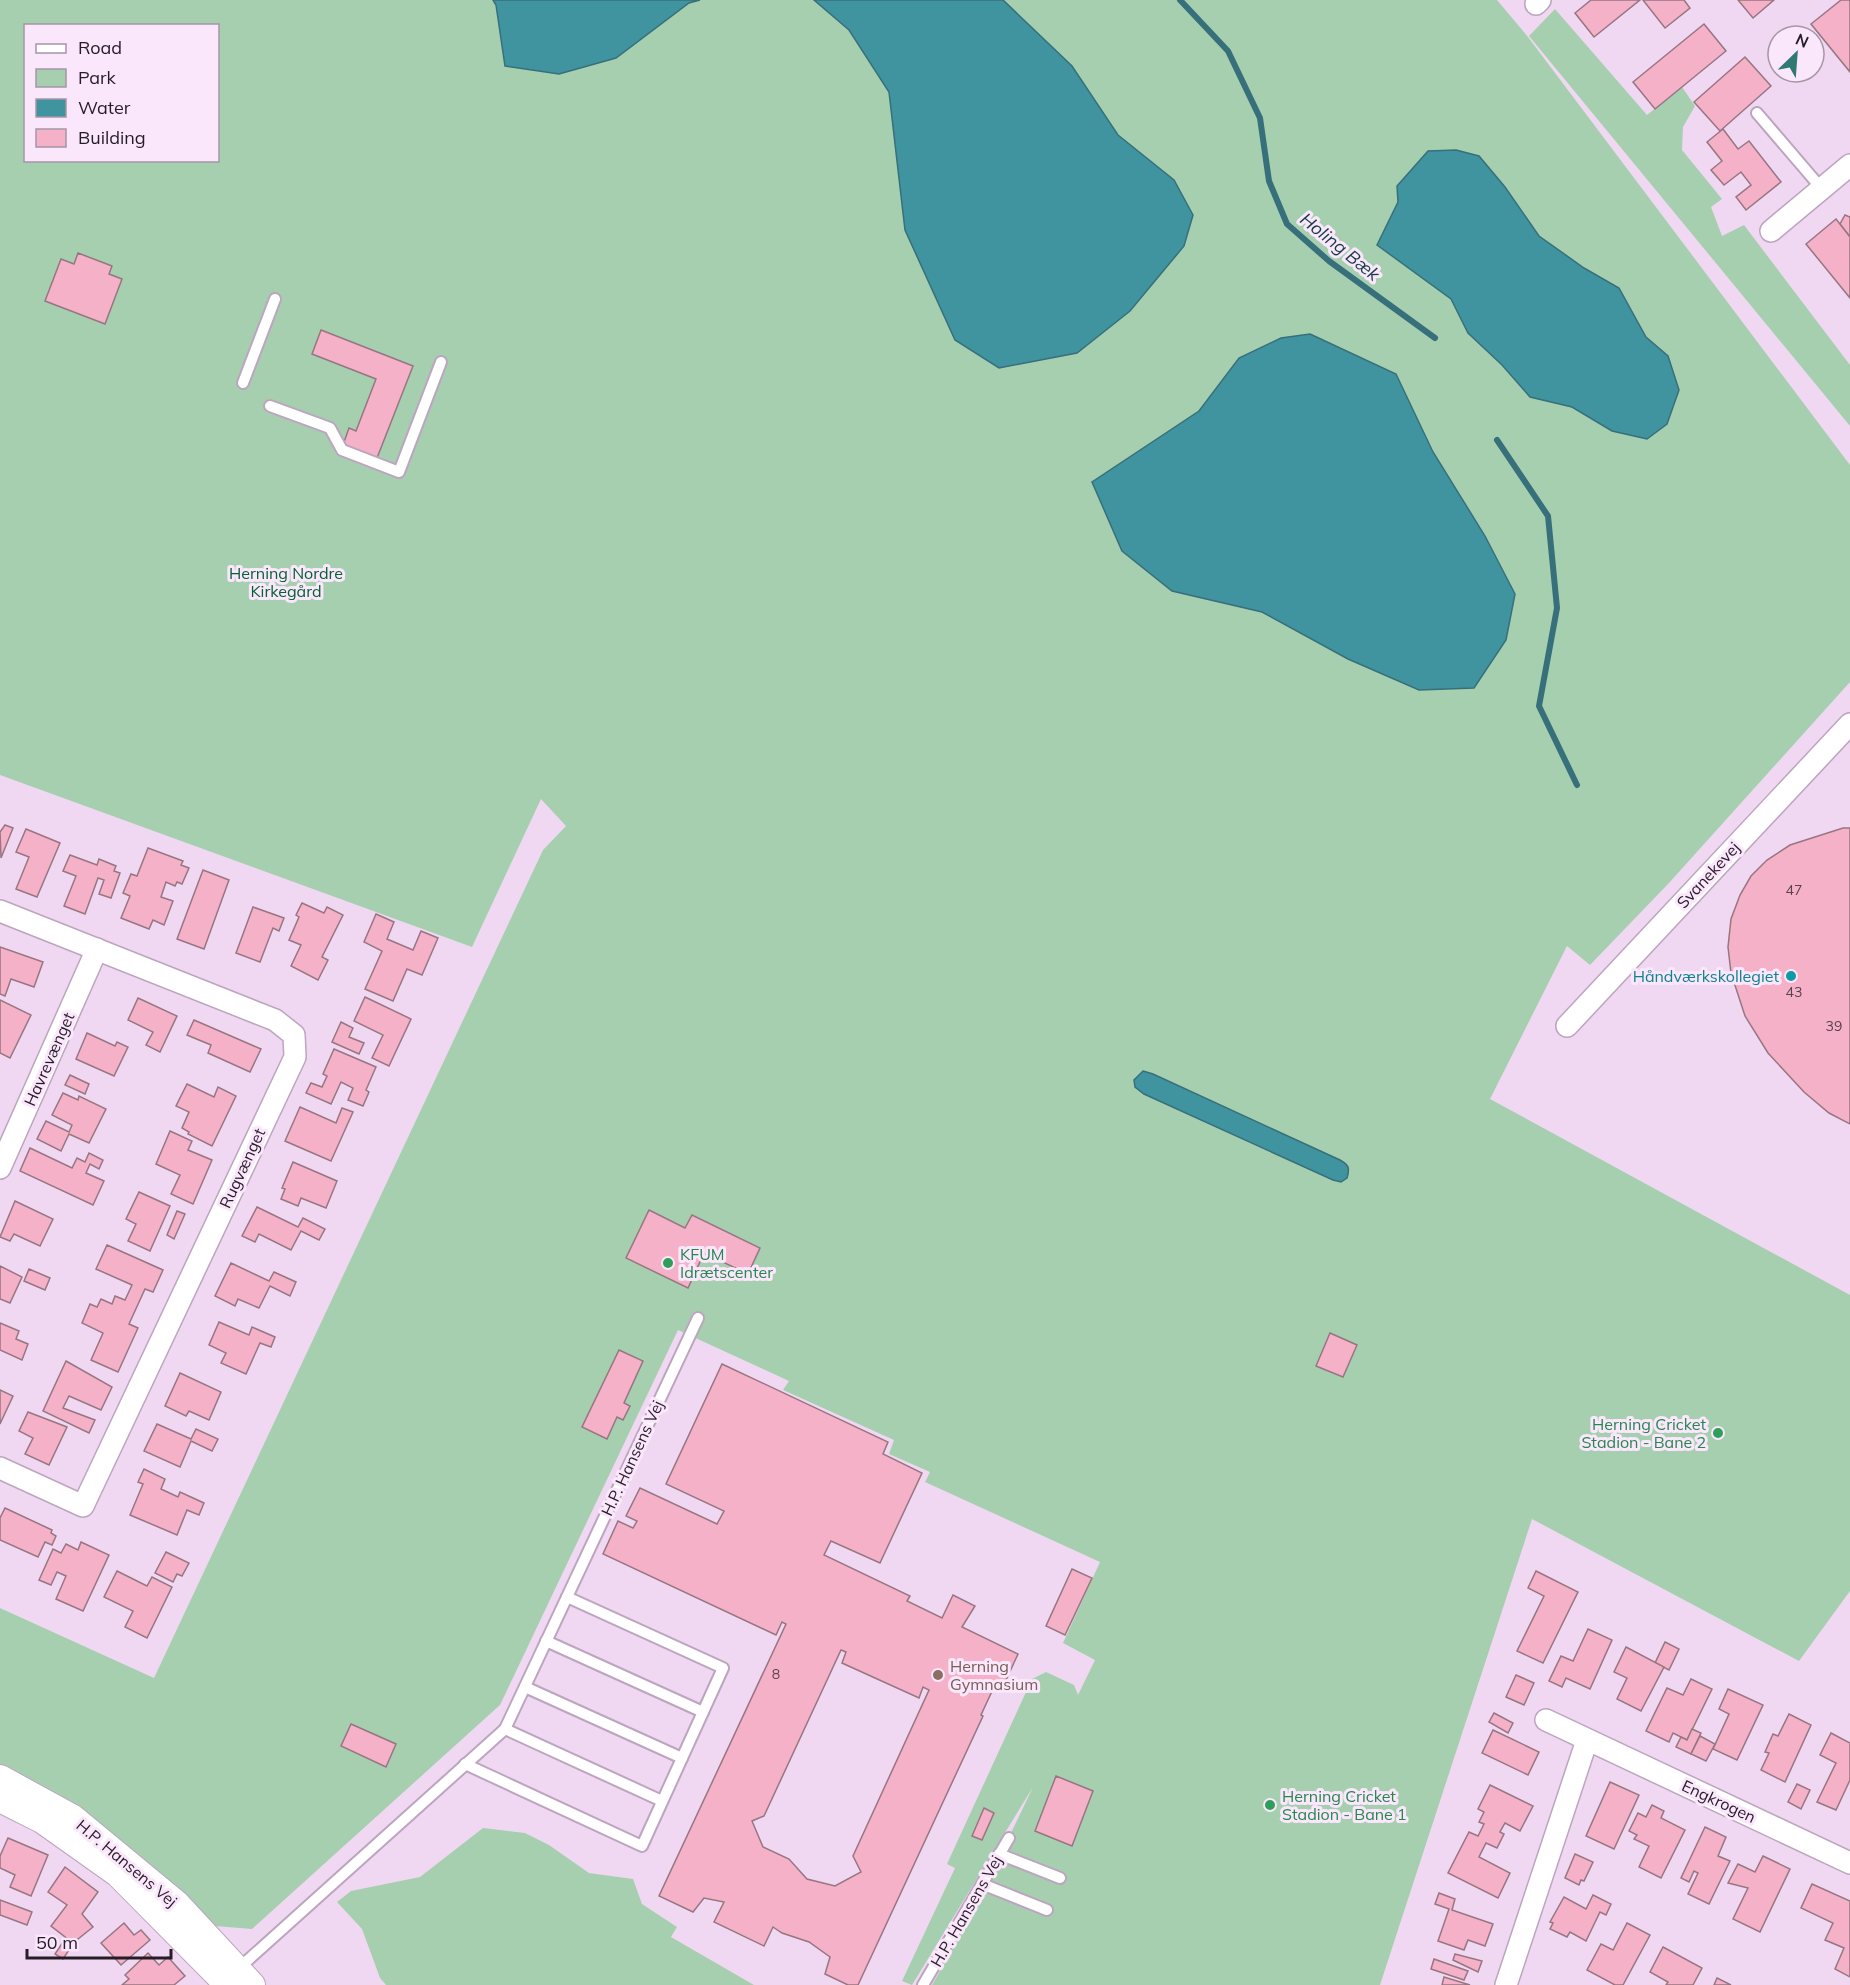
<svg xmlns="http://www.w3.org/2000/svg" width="1850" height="1985" font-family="Mulish,sans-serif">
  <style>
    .green { fill: #a6cfb0; fill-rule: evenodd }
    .water { fill: #3f94a0; stroke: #37707b; stroke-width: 1.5 }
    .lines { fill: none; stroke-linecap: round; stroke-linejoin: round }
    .stream { stroke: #37707b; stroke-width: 6 }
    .building { fill: #f4b1c8; stroke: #977681; stroke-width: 1.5; fill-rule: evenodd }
    .service-casing { stroke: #bca5be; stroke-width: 14 }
    .minor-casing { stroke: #bca5be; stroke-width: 24 }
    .tertiary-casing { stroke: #bca5be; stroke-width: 28 }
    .service { stroke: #fff; stroke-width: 10 }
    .minor { stroke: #fff; stroke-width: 21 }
    .tertiary { stroke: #fff; stroke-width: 26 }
    .culture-dot { fill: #0f9aa8; stroke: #fbe7fc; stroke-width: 2 }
    .leisure-dot { fill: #2e9e5b; stroke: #fbe7fc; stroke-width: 2 }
    .education-dot { fill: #8d6e63; stroke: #fbe7fc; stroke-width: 2 }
    .labels { text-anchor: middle; stroke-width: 6; stroke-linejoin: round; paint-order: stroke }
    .number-label { font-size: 14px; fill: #59414e }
    .park-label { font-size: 16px; fill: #03622f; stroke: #fbe7fc }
    .street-label { font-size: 16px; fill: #251c26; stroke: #fbe7fc }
    .culture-label { font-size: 16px; fill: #0d838f; stroke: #fbe7fc; text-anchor: end }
    .leisure-label { font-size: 16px; fill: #27864d; stroke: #fbe7fc; text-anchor: start }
    .education-label { font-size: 16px; fill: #785e54; stroke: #fbe7fc; text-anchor: start }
    .water-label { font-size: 18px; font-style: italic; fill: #143c42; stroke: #fbe7fc }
  </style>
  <rect width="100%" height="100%" fill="#f1d8f2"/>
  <g class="green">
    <path d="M0,0h1497l31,37 322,428v217l-181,201 -79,82 -23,-19 -77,153 360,196v296l-51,70 -267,-142 -152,466h-448l40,-71 61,-127 -121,198 -10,-4 53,-113 -8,-4 85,-185 14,-7 28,13 4,10 17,-35 -32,-17 37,-81 -175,-80 5,-10 -41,-18 5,-14 -111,-50 6,-9 -111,-51 -178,375 -248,224 -37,-3 -98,-87 -117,-75v-156l154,70 389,-828 23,-24 -25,-27 -69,148 -472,-172zM26,26h192v134h-192z"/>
    <polygon points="1555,9 1647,115 1682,87 1695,106 1683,127 1682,150 1722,199 1711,207 1722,236 1744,225 1850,365 1850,426 1529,36"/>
    <polygon points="483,1828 525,1833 549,1845 589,1873 633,1879 642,1904 677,1927 671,1937 754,1985 386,1985 380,1978 362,1929 337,1902 351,1891 420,1877"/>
  </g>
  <g class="water">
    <polygon points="493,0 700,0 689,3 616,58 559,74 505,66 496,5"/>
    <polygon points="814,0 1003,0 1072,66 1118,135 1174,180 1193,215 1184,246 1130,311 1077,353 999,368 955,340 905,230 889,92 849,30"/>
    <polygon points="1456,150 1479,156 1505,187 1539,236 1584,268 1619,288 1646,337 1668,356 1679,390 1667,424 1647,439 1612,431 1572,407 1530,397 1502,365 1468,333 1451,299 1377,245 1398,202 1397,186 1428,151"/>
    <polygon points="1310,334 1396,374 1433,452 1485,536 1515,594 1506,640 1474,688 1419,690 1348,659 1262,612 1172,591 1122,551 1092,482 1199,411 1239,358 1281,338"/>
    <path d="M1143,1071l10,3 187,86c9,5 10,8 7,18l-6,4 -8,-2 -189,-86 -9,-7 -1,-7z"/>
  </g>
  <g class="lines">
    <g class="stream">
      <polyline points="1180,0 1228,51 1260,118 1269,181 1287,224 1329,261 1435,338"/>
      <polyline points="1497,440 1548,516 1557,608 1539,706 1577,785"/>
    </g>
  </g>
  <g class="building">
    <polygon points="1591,0 1640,0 1594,37 1575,13"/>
    <polygon points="1643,0 1684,0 1690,8 1665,28"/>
    <polygon points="1738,0 1774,0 1753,18"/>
    <polygon points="1841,0 1850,0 1850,72 1811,24"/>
    <polygon points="1704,24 1726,51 1655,109 1633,82"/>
    <polygon points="1745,57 1771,86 1720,131 1694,102"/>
    <polygon points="1723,129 1738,149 1749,141 1781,182 1746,210 1736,197 1751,185 1741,172 1724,185 1711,170 1722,161 1707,142"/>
    <polygon points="1845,215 1850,217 1850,237 1840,224"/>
    <polygon points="1836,219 1850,237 1850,298 1806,244"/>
    <polygon points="78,253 112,266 109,274 122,279 105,324 45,301 61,259 74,264"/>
    <polygon points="321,330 413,366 377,458 343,445 349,428 356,431 376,379 312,354"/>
    <polygon points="5,825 13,828 1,858 0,832"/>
    <polygon points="1843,828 1850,828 1850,1124 1829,1113 1804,1092 1768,1053 1745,1016 1731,973 1728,947 1731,919 1740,895 1751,876 1767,860 1790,845"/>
    <polygon points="26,829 60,843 37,897 16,889 29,857 16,852"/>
    <polygon points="148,848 183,861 181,865 189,868 182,884 177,882 175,886 166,882 161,897 173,901 164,925 153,920 149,929 121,918 130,896 123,893 131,874 137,876"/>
    <polygon points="70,855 97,865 99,859 116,866 114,871 120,873 111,898 99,894 104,880 98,878 85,914 64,906 76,876 63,871"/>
    <polygon points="203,870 229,880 204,949 177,939"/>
    <polygon points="302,903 324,913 327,907 343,915 322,957 328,960 318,980 291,966 301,945 289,940 299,917 296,915"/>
    <polygon points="253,907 284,918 279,931 273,928 260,962 236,953"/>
    <polygon points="376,914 394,922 387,939 413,950 421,931 438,938 422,975 407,969 393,1001 365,989 382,951 364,942"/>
    <polygon points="0,947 43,962 34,987 11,979 5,996 0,994"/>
    <polygon points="365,997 411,1019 389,1066 372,1058 383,1035 354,1021"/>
    <polygon points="138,998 177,1016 160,1052 146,1045 153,1032 128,1020"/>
    <polygon points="0,1000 31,1015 10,1058 0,1053"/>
    <polygon points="194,1020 261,1049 250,1072 208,1053 211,1045 187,1035"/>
    <polygon points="341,1022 353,1028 349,1037 364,1043 359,1054 332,1042"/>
    <polygon points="87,1033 115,1046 117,1042 128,1047 114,1076 76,1059"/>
    <polygon points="334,1049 376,1067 366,1090 369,1092 363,1106 348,1100 353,1088 341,1082 331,1104 306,1093 311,1083 322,1087 327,1076 323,1074"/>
    <polygon points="70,1075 89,1084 85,1094 65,1085"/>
    <polygon points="187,1084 214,1097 218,1087 236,1096 212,1146 188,1134 189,1132 182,1128 189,1112 176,1106"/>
    <polygon points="63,1093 78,1100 79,1096 106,1109 89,1143 69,1134 61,1151 37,1139 46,1121 69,1132 72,1125 52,1115"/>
    <polygon points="300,1107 336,1123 342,1108 353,1112 331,1161 285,1141"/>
    <polygon points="170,1131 192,1141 188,1150 212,1160 193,1204 171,1194 180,1175 156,1164"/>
    <polygon points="30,1148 72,1168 77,1158 85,1162 89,1153 103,1160 99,1169 90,1164 86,1173 104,1181 93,1205 20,1171"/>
    <polygon points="293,1162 337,1181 326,1208 301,1198 298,1206 281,1199 285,1189 282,1188"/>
    <polygon points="139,1192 170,1206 150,1251 128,1241 136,1224 126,1219"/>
    <polygon points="15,1201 53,1219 40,1246 14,1234 10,1241 0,1237"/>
    <polygon points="257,1207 298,1227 303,1218 325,1229 319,1240 301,1231 291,1250 259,1234 255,1242 242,1236"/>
    <polygon points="649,1210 685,1228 692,1215 760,1248 748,1274 704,1253 688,1288 626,1258"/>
    <polygon points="177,1211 185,1214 174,1239 167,1235"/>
    <polygon points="107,1245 163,1270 153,1292 145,1289 129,1324 138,1328 118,1372 91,1360 103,1333 82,1323 90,1304 97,1307 101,1299 112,1304 115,1296 125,1300 132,1285 96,1269"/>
    <polygon points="231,1263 269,1281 274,1272 296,1282 290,1296 270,1286 259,1308 238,1299 235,1306 215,1296"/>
    <polygon points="0,1266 22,1277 10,1303 0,1299"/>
    <polygon points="29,1269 50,1278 45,1290 24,1281"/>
    <polygon points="219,1322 249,1335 252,1327 275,1337 271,1347 260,1343 246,1374 221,1363 226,1353 209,1345"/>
    <polygon points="0,1323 19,1331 16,1339 28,1344 22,1360 0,1350"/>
    <polygon points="1330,1333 1357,1345 1343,1377 1316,1366"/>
    <polygon points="619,1350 643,1361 624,1403 630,1406 623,1420 617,1417 607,1439 582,1427"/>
    <polygon points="66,1361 112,1387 101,1410 69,1396 63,1408 95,1420 89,1433 43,1411"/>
    <path d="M722,1364l166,78 -5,12 39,19 -42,90 -49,-22 -7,14 86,41 -3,5 35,17 11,-23 22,11 -13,21 56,27 -17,37 -7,-4 -13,28 2,1 -125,269h-10l-23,-11 5,-17 -21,-15 -27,-9 -9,-6 -9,19 -50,-24 10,-20 -20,-4 -11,14 -34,-16 127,-272 -4,-2 -6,13 -173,-81 15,-33 15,7 4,-7 -11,-5 14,-28 77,36 7,-13 -58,-27zM841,1650l5,2 -4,11 77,35 4,-11 6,3 -76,166 8,16 -26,14 -28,-7 -18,-20 -26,-12 -11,-26 12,-5z"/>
    <polygon points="180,1373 221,1392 209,1420 189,1411 186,1416 165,1406"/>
    <polygon points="0,1390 13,1396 0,1424"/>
    <polygon points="28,1412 67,1427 49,1465 25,1454 33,1438 19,1431"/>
    <polygon points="157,1424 191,1439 196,1429 218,1439 212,1451 191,1441 180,1467 144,1451"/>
    <polygon points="144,1469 165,1479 161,1489 178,1497 180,1492 204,1503 199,1515 187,1510 177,1535 130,1515 143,1484 138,1482"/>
    <polygon points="5,1508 52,1530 51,1533 56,1536 52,1545 45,1542 38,1557 0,1540 0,1518"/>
    <polygon points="81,1542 109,1555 83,1611 56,1599 66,1576 57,1572 51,1585 39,1580 53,1549 61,1553 66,1544 78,1550"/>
    <polygon points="166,1552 189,1563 182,1576 177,1574 173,1582 155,1573"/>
    <polygon points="1072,1569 1092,1578 1065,1635 1046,1626"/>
    <polygon points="117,1571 147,1586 152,1577 172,1587 147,1638 125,1627 133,1611 104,1597"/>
    <polygon points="1536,1571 1578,1592 1543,1663 1517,1651 1544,1596 1528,1588"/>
    <polygon points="1588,1629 1612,1640 1590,1689 1566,1678 1562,1687 1549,1681 1561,1656 1573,1661"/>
    <polygon points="1665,1642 1679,1649 1669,1670 1655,1663"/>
    <polygon points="1626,1647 1664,1667 1641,1711 1617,1699 1627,1678 1614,1672"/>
    <polygon points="1516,1675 1534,1683 1524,1705 1506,1697"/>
    <polygon points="1691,1679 1712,1689 1687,1740 1673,1733 1669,1742 1646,1731 1667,1688 1683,1695"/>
    <polygon points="1728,1689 1763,1705 1737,1760 1713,1749 1729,1714 1719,1709"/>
    <polygon points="1494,1713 1513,1723 1508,1733 1489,1722"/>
    <polygon points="1789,1714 1811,1725 1785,1782 1761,1770 1769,1753 1765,1752 1773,1734 1778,1736"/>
    <polygon points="351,1724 396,1744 386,1767 341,1746"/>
    <polygon points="1692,1729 1701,1733 1691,1754 1676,1747 1681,1737 1687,1740"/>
    <polygon points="1493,1730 1539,1752 1528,1775 1482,1753"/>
    <polygon points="1831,1733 1850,1743 1850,1780 1836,1810 1817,1802 1836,1763 1820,1755"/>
    <polygon points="1700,1736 1715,1744 1706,1761 1691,1754"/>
    <polygon points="1056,1776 1093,1791 1072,1846 1035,1831"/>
    <polygon points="1610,1782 1639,1795 1614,1849 1586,1836"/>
    <polygon points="1797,1784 1810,1790 1801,1809 1788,1802"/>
    <polygon points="1490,1785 1533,1806 1520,1831 1505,1823 1500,1832 1504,1834 1497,1848 1486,1843 1479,1857 1510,1873 1498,1898 1448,1873 1469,1832 1478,1836 1484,1824 1479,1822 1484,1812 1478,1809"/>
    <polygon points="1652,1805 1664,1811 1661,1818 1685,1830 1661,1878 1639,1867 1649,1846 1634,1839 1637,1835 1629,1831 1638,1813 1646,1817"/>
    <polygon points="984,1808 994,1813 982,1840 972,1836"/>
    <polygon points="1705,1827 1726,1837 1718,1856 1730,1861 1709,1904 1688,1894 1698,1873 1694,1871 1689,1882 1681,1878"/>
    <polygon points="8,1838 48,1855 31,1896 10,1887 15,1875 0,1868 0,1856"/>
    <polygon points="1575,1854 1593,1862 1584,1881 1581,1880 1579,1885 1565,1878"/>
    <polygon points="1763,1856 1790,1869 1760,1932 1733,1919 1748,1888 1728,1883 1738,1864 1755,1872"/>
    <polygon points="65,1867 98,1892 82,1914 93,1927 73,1943 51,1926 67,1905 48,1892"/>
    <polygon points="1812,1884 1850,1901 1850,1977 1835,1969 1844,1948 1825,1940 1833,1923 1801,1908"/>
    <polygon points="1439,1893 1455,1899 1452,1910 1493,1924 1485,1946 1468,1940 1464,1950 1438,1941 1449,1909 1435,1904"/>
    <polygon points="1593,1895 1611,1904 1606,1915 1600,1912 1586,1941 1570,1932 1567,1937 1550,1929 1553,1923 1550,1922 1564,1897 1586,1909"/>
    <polygon points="0,1900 32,1912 27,1925 0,1915"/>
    <polygon points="124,1923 134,1935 141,1930 150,1940 121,1965 101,1943"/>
    <polygon points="1627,1923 1650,1935 1623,1985 1615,1985 1587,1970 1601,1944 1613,1950"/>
    <polygon points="63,1942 71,1947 63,1959 55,1954"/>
    <polygon points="1663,1947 1702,1968 1693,1985 1666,1985 1668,1982 1650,1972"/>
    <polygon points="148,1953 159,1965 168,1957 185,1976 174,1985 122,1985 129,1979 125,1975"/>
    <polygon points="1455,1954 1482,1961 1478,1972 1453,1960"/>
    <polygon points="1434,1959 1468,1971 1464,1980 1431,1969"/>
    <polygon points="1444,1977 1470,1985 1442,1985"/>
    <polygon points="1717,1978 1731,1985 1714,1985"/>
  </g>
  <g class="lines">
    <g class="service-casing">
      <g id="service">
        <polyline points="1757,113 1822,189"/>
        <polyline points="243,383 275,299"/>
        <polyline points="270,406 330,428 342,450 399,472 441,362"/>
        <polyline points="546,1641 703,1712"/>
        <polyline points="525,1687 682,1758"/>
        <polyline points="505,1729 662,1801"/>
        <polyline points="465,1764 642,1846 723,1668 567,1597"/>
        <polyline points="999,1854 1060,1878"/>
        <polyline points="982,1884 1047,1910"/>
        <polyline points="238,1969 505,1729 698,1318"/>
        <polyline points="923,1985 1009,1838"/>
      </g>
    </g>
    <g class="minor-casing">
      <g id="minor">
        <polyline points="1536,4 1540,0"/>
        <polyline points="1771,231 1850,165"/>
        <polyline points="0,911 275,1020 294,1035 295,1057 83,1506 0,1468"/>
        <polyline points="1567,1026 1850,724"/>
        <polyline points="0,1168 97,949"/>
        <polyline points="1546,1720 1850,1863"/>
        <polyline points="1506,1985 1587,1740"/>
      </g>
    </g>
    <g class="tertiary-casing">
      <g id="tertiary">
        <polyline points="0,1778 73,1818 177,1904 252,1985"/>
        <polyline points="0,1799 42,1820 118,1874 228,1985"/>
      </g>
    </g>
    <use href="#service" class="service"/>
    <use href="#minor" class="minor"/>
    <use href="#tertiary" class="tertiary"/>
  </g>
  <circle class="culture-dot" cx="1791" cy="976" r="6"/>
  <g class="leisure-dot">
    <circle cx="668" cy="1263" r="6"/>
    <circle cx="1718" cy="1433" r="6"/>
    <circle cx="1270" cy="1805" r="6"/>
  </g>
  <circle class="education-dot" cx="938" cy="1675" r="6"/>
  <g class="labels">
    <g class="number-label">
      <text x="1794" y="895">47</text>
      <text x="1794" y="997">43</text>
      <text x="1834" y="1031">39</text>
      <text x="776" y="1679">8</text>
    </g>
    <g class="park-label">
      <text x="286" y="579">Herning Nordre<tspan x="286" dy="18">Kirkegård</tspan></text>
    </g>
    <g class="street-label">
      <text transform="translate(1708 875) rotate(-47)" y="6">Svanekevej</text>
      <text transform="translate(49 1059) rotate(-66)" y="6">Havrevænget</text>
      <text transform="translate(242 1168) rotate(-65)" y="6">Rugvænget</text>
      <text transform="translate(632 1458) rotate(-65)" y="6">H.P. Hansens Vej</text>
      <text transform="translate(1719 1801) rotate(25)" y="6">Engkrogen</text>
      <text transform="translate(127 1863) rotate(40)" y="6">H.P. Hansens Vej</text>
      <text transform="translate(966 1911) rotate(-60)" y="6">H.P. Hansens Vej</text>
    </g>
    <g class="culture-label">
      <text x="1779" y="982">Håndværkskollegiet</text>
    </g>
    <g class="leisure-label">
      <text x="680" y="1260">KFUM<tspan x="680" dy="18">Idrætscenter</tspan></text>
      <text x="1706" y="1430" text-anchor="end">Herning Cricket<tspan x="1706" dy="18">Stadion - Bane 2</tspan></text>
      <text x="1282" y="1802">Herning Cricket<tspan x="1282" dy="18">Stadion - Bane 1</tspan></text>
    </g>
    <g class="education-label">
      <text x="950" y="1672">Herning<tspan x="950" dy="18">Gymnasium</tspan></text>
    </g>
    <g class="water-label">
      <text transform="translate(1340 247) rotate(39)" y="6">Holing Bæk</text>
    </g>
  </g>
  <rect x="24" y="24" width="195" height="138" fill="#fbe7fc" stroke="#a596a6" stroke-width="1.5"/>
  <rect x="36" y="44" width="30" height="9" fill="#ffffff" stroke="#a596a6" stroke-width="1.5"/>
  <text x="78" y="54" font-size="18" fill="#251c26">Road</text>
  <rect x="36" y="69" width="30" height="18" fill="#a6cfb0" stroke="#a596a6" stroke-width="1.5"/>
  <text x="78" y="84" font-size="18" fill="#251c26">Park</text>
  <rect x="36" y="99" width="30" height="18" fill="#3f94a0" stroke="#a596a6" stroke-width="1.5"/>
  <text x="78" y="114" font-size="18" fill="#251c26">Water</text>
  <rect x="36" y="129" width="30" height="18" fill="#f4b1c8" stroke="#a596a6" stroke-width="1.5"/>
  <text x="78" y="144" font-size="18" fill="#251c26">Building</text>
  <g transform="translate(1796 54) rotate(25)"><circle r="28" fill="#fbe7fc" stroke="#a596a6" stroke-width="1.5"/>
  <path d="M0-4.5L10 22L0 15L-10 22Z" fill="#307873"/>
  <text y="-9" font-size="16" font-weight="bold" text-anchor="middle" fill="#251c26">N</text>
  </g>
  <path d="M27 1949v9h144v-9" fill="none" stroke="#251c26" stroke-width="3"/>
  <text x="36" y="1949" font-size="18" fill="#251c26" stroke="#fbe7fc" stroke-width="4.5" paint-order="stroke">50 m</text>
</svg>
